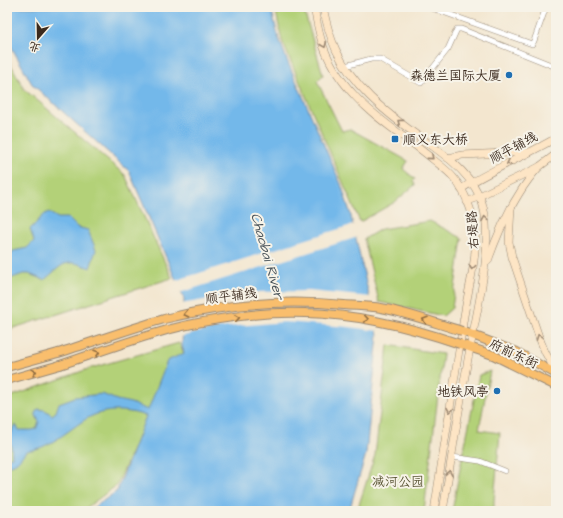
<svg xmlns="http://www.w3.org/2000/svg" width="563" height="518" font-family="'Architects Daughter','LXGW WenKai TC',sans-serif">
  <style>
    .green { fill: #b3d178; stroke: #777e4b }
    .water { fill: #73b8ea; stroke: #577184 }
    .pier { fill: #f3e6cf }
    .lines { fill: none; stroke-linecap: round; stroke-linejoin: round }
    .minor-casing { stroke: #978876; stroke-width: 6 }
    .secondary-casing { stroke: #978876; stroke-width: 8 }
    .primary-casing { stroke: #978876; stroke-width: 10 }
    .minor { stroke: #fff; stroke-width: 5 }
    .secondary { stroke: #fde5c5; stroke-width: 7 }
    .primary { stroke: #f9be6d; stroke-width: 8 }
    .primary-bridge-casing { stroke: #978876; stroke-width: 10; stroke-linecap: butt }
    .primary-bridge { stroke: #f9be6d; stroke-width: 8 }
    .oneway { stroke: #9c8872 }
    .oneway2 { stroke: #906d42 }
    .poi-dot { fill: #1f6fb2; stroke: #f7f3e8; stroke-width: 1.5 }
    .labels { text-anchor: middle; stroke-width: 4; stroke-linejoin: round; paint-order: stroke }
    .poi-label { font-size: 13px; fill: #3b2a1e; stroke: #f7f3e8; text-anchor: end }
    .street-label { font-size: 13px; fill: #3b2a1e; stroke: #f7f3e8 }
    .park-label { font-size: 13px; fill: #595434; stroke: #f7f3e8 }
    .water-label { font-size: 14px; font-style: italic; fill: #4c555b; stroke: #f7f3e8 }
  </style>
  <rect width="100%" height="100%" fill="#f7f3e8"/>
  <filter id="ink" filterUnits="userSpaceOnUse"><feTurbulence type="fractalNoise" baseFrequency=".025" numOctaves="2"/><feDisplacementMap in="SourceGraphic" scale="8" xChannelSelector="R" yChannelSelector="G"/><feConvolveMatrix kernelMatrix="1 2 1 2 8 2 1 2 1" color-interpolation-filters="sRGB"/></filter>
  <filter id="wash" filterUnits="userSpaceOnUse"><feTurbulence type="fractalNoise" baseFrequency=".012" numOctaves="4" result="noise"/><feDisplacementMap in="SourceGraphic" scale="16" xChannelSelector="R" yChannelSelector="G"/><feGaussianBlur stdDeviation="0.9" result="paint"/><feColorMatrix in="noise" values="0 0 0 0 0 0 0 0 0 0 0 0 0 0 0 0 0 1.4 0 .05"/><feComposite in="paint" operator="in"/></filter>
  <g filter="url(#wash)">
    <rect width="100%" height="100%" fill="#f3e6cf"/>
    <g class="green">
      <polygon points="275,7 303,7 323,75 317,81 342,131 350,129 408,161 403,169 415,179 413,181 415,185 395,202 360,222 282,41"/>
      <polygon points="7,57 24,89 125,175 172,278 7,330"/>
      <polygon points="430,221 462,238 452,308 443,316 379,302 364,239 381,229"/>
      <polygon points="179,343 184,353 143,427 117,485 82,511 7,511 7,398 88,369"/>
      <polygon points="388,345 443,354 424,511 357,511 375,455"/>
      <polygon points="490,371 479,430 500,433 494,501 494,511 452,511 459,474 479,375"/>
    </g>
    <g class="water">
      <path d="M7,7h264l7,29 9,24 54,124 9,28 28,123 -12,119 -17,57h-260l28,-20 29,-75c-21,-7 -44,-8 -63,5 -18,12 -35,28 -57,30 -6,7 -9,15 -19,14v-7l5,-1 -1,-13 -4,-1v-9l3,1 2,-3 1,-5 3,-2 3,5h13l4,-1 3,-7 -4,-9 3,-4 7,1 7,5 4,-3 3,-9 16,-6 27,-3 15,6 14,3 17,7 19,-49 17,-8 -2,-7 2,-47 -55,-128 -97,-87 -25,-45z"/>
      <path d="M48,212l10,6h10l9,9 11,3 8,20 -6,18c-26,-11 -27,-3 -46,12l-15,-6h-6l-16,6v-19l6,-10 14,-3 7,-7 -4,-12c7,-6 11,-13 18,-17z"/>
    </g>
    <g class="pier">
      <polygon points="355,224 358,237 179,293 174,281"/>
      <polygon points="309,291 371,297 379,331 349,327 285,322 237,326 212,329 180,337 181,304 232,295 259,292"/>
    </g>
  </g>
  <g filter="url(#ink)">
    <g class="lines">
      <g class="minor-casing">
        <g id="minor">
          <polyline points="429,7 532,44 534,41 546,7"/>
          <polyline points="345,66 371,59 380,59 421,83 448,49 457,29 461,29 556,67"/>
          <polyline points="452,457 480,461 505,471"/>
        </g>
      </g>
      <g class="secondary-casing">
        <g id="secondary">
          <path d="M314,7c2,11 4,22 7,32 6,21 20,42 34,57 23,25 54,43 80,65 6,5 13,10 18,16 12,14 20,35 22,53 3,33 -10,68 -13,101l-28,180"/>
          <path d="M323,7c3,15 7,30 13,43 17,36 47,60 78,83 24,17 52,35 65,62 20,41 -5,125 -12,170 -9,48 -16,97 -24,146"/>
          <polyline points="448,158 462,155 529,152"/>
          <path d="M461,189c30,-19 64,-33 95,-51"/>
          <polyline points="467,202 539,167 556,154"/>
          <polyline points="511,208 509,242 512,257 539,337 545,352 556,372"/>
          <path d="M488,261c12,-34 27,-68 51,-94"/>
        </g>
      </g>
      <g class="primary-casing">
        <g id="primary">
          <polyline points="462,331 517,352 556,374"/>
          <polyline points="460,344 493,355 556,386"/>
          <polyline points="7,367 58,353"/>
          <polyline points="7,380 60,365"/>
        </g>
      </g>
      <use href="#minor" class="minor"/>
      <use href="#secondary" class="secondary"/>
      <use href="#primary" class="primary"/>
      <g class="primary-bridge-casing">
        <g id="primary-bridge">
          <path d="M58,353c35,-11 71,-24 106,-34 60,-15 120,-20 180,-14 12,1 25,1 37,3 27,5 54,15 81,23"/>
          <path d="M60,365c36,-12 71,-25 107,-35 42,-11 96,-19 139,-17 53,1 104,14 154,31"/>
        </g>
      </g>
      <use href="#primary-bridge" class="primary-bridge"/>
    </g>
    <defs><path id="oneway-chevron" d="M-2-3.5L2.5 0L-2 3.5" fill="none" stroke-width="1.6" stroke-linecap="round" stroke-linejoin="round"/></defs>
    <g class="oneway">
      <use href="#oneway-chevron" transform="translate(324 45) rotate(68)"/>
      <use href="#oneway-chevron" transform="translate(400 122) rotate(-143)"/>
      <use href="#oneway-chevron" transform="translate(431 157) rotate(40)"/>
      <use href="#oneway-chevron" transform="translate(509 163) rotate(153)"/>
      <use href="#oneway-chevron" transform="translate(485 219) rotate(-99)"/>
      <use href="#oneway-chevron" transform="translate(472 267) rotate(98)"/>
      <use href="#oneway-chevron" transform="translate(539 337) rotate(-111)"/>
      <use href="#oneway-chevron" transform="translate(450 410) rotate(99)"/>
      <use href="#oneway-chevron" transform="translate(449 473) rotate(-80)"/>
    </g>
    <g class="oneway2">
      <use href="#oneway-chevron" transform="translate(186 314) rotate(167)"/>
      <use href="#oneway-chevron" transform="translate(237 318) rotate(-8)"/>
      <use href="#oneway-chevron" transform="translate(366 319) rotate(9)"/>
      <use href="#oneway-chevron" transform="translate(425 320) rotate(-162)"/>
      <use href="#oneway-chevron" transform="translate(97 353) rotate(-18)"/>
      <use href="#oneway-chevron" transform="translate(34 372) rotate(-16)"/>
    </g>
  </g>
  <g class="poi-dot">
    <circle cx="509" cy="75" r="4"/>
    <rect x="391" y="135" width="8" height="8" rx="2"/>
    <circle cx="497" cy="391" r="4"/>
  </g>
  <g class="labels">
    <g class="poi-label">
      <text x="501" y="80">森德兰国际大厦</text>
      <text x="403" y="144" text-anchor="start">顺义东大桥</text>
      <text x="489" y="396">地铁风亭</text>
    </g>
    <g class="street-label">
      <text transform="translate(513 147) rotate(-28)" y="5">顺平辅线</text>
      <text transform="translate(472 230) rotate(-94)" y="5">右堤路</text>
      <text transform="translate(231 295) rotate(-7)" y="5">顺平辅线</text>
      <text transform="translate(514 353) rotate(25)" y="5">府前东街</text>
    </g>
    <g class="park-label">
      <text x="398" y="486">减河公园</text>
    </g>
    <g class="water-label">
      <text transform="translate(268 256) rotate(74)" y="5">Chaobai River</text>
    </g>
  </g>
  <rect width="563" height="518" fill="none" stroke="#f7f3e8" stroke-width="24"/>
  <g transform="translate(38 38) rotate(200)" stroke="#f7f3e8" stroke-width="3" paint-order="stroke">
  <path d="M0-3L7 15L0 10L-7 15Z" fill="#3b2a1e"/>
  <text y="-6" font-size="11" font-weight="bold" text-anchor="middle" fill="#3b2a1e">北</text>
  </g>
</svg>
